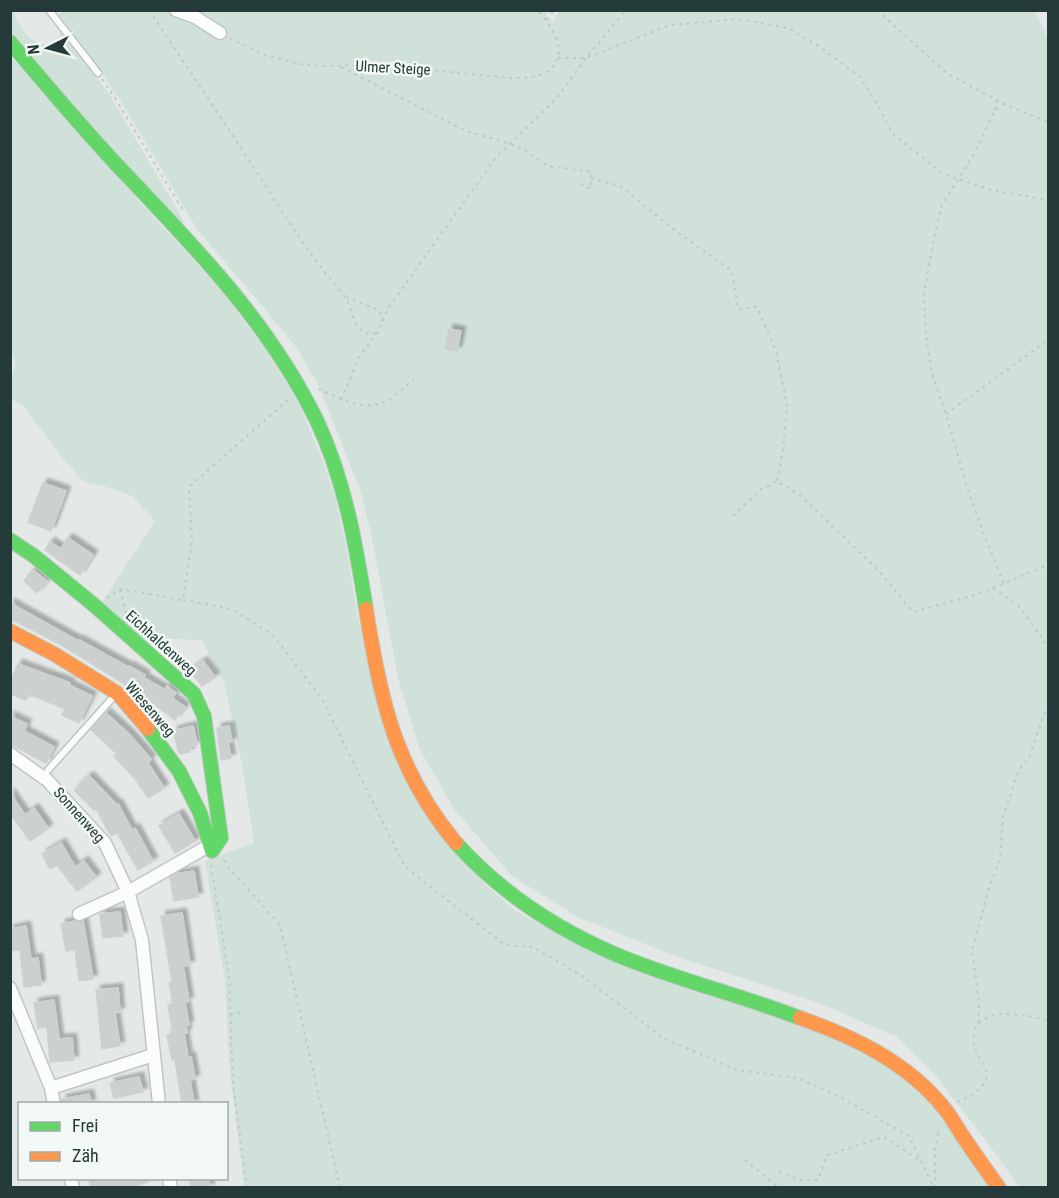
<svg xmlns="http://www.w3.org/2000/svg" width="1059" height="1198" font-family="'Roboto Condensed',sans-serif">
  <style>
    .green { fill: #cfe1d8 }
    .building { fill: #ccd0cf; stroke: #cdd2d1; stroke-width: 1.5; filter: url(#shadow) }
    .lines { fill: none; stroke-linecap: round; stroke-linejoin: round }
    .lane-casing { stroke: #c1c6c5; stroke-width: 9 }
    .street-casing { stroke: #c1c6c5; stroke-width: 15 }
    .fast-casing { stroke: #c0c7c5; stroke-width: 16 }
    .slow-casing { stroke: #c0c7c5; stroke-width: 16 }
    .path { stroke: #c1c9c8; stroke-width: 2; stroke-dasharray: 3 4.5; stroke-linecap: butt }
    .lane { stroke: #fbfcfc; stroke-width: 6 }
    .street { stroke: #fbfcfc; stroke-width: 12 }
    .fast { stroke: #63d668; stroke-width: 14 }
    .slow { stroke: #ff974d; stroke-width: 14 }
    .labels { text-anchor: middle; stroke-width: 5; stroke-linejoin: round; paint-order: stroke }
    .street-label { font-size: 15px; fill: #243b39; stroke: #f2f8f6 }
  </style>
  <defs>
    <filter id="shadow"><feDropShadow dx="4.5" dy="-4.5" stdDeviation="1.5" flood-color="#0004"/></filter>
  </defs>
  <rect width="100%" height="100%" fill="#e4e9e8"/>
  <g class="green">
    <path d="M13,10c7,21 22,43 46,31l1,-9 48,60 72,122 4,11 -120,-127 -53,-67v-20z"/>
    <polygon points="63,10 548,10 546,15 553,22 559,10 1032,10 1036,13 1048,39 1048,1187 1020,1187 980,1133 935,1075 897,1037 819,1003 672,955 577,917 511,875 454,809 419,748 398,678 372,538 360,490 319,386 296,347 247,288 197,229 123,105 92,58 59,16"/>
    <polygon points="11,57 147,210 219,288 266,350 287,384 301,409 322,459 334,493 345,540 359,623 383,728 484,883 516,911 563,937 863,1049 899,1075 939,1111 992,1187 244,1187 229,1062 225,980 205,861 254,843 242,764 224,682 202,640 138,638 102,602 155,521 132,496 117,490 83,481 65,461 23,406 11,399 11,379 16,365 11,351"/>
  </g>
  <g class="building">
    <polygon points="449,329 461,331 457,351 445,349"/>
    <polygon points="43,483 66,491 51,531 28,522"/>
    <polygon points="68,538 93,555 80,575 45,550 50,542 61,549"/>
    <polygon points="33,570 47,581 37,593 24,581"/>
    <polygon points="10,603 78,641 79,640 128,667 129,666 145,675 144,678 165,690 167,686 176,693 172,698 185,707 175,720 143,696 142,698 130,690 123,683 60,644 15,621 10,620"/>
    <polygon points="203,661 215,677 202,686 190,671"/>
    <polygon points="18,664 70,683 69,685 92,696 79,723 62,715 65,709 29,694 26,700 10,694 10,683"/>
    <polygon points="106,713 129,734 151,759 148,763 164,788 148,798 136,780 114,756 117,754 91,730"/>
    <polygon points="10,716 27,724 24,731 54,747 46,763 10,744"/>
    <polygon points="193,726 197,745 189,747 190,752 180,754 178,750 173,731"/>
    <polygon points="229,726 232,742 228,742 231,758 221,760 217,728"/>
    <polygon points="89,776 117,805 118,804 132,830 135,828 153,861 138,870 117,833 111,836 96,809 94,810 74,790"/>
    <polygon points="10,793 25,815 34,808 48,828 30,841 10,813"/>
    <polygon points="179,814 195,841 175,853 159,826"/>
    <polygon points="61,843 75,867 84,861 96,877 77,891 57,865 50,869 42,854"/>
    <polygon points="194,871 198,897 174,901 170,877 176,874"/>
    <polygon points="120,912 123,936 103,938 100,914"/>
    <polygon points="182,913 190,965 183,966 189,1001 185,1002 189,1025 186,1026 187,1033 184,1033 188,1058 191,1057 195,1079 190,1080 194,1104 182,1104 175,1060 172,1060 167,1035 173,1034 168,1005 173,1004 169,983 172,982 161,916"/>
    <polygon points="75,921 83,921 93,979 79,981 75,950 66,951 61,924"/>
    <polygon points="26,926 31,959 38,958 41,985 24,987 20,950 10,951 10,929"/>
    <polygon points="118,988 120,1012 115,1013 120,1046 102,1049 96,990"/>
    <polygon points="54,1000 59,1039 72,1038 74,1060 50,1062 47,1027 38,1028 34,1003"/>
    <polygon points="139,1077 143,1092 114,1098 110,1083"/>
    <polygon points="89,1094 91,1104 62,1104 62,1099"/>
    <polygon points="88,1179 154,1179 132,1188 92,1188"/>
    <polygon points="189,1179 208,1179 210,1188 191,1188"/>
  </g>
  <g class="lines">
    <g class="lane-casing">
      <g id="lane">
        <polyline points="49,10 98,73"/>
        <polyline points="48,770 116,694"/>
      </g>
    </g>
    <g class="street-casing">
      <g id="street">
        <polyline points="176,10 195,17 220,33"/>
        <polyline points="10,754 47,780 105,843 128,892 142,940 159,1104"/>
        <polyline points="79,914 128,892 210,845"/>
        <polyline points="10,988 51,1088 54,1104"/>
        <polyline points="51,1088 153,1055"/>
        <polyline points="71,1178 73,1188"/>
        <polyline points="169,1178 171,1188"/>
      </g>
    </g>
    <g class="fast-casing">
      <g id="fast">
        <path d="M10,42c35,42 70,83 107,123 75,79 152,157 200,256 28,60 39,124 49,188"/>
        <polyline points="10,540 34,556 94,605 194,694 204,716 221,838 212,851 200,813 179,771 148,729"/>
        <path d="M456,843c45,50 100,86 161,112 60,25 123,40 183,63"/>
      </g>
    </g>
    <g class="slow-casing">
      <g id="slow">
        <path d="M366,609c14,91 30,162 90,234"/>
        <polyline points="10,631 54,654 117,693 148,729"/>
        <path d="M800,1018c54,19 107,44 144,90 7,8 12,18 18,27 12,18 24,35 37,53"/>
      </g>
    </g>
    <g class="path">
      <path d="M149,10c31,47 63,94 94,141 30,46 58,93 93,135 3,4 7,7 9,11 9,14 8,41 32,36"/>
      <polyline points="877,10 948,74 1004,104 1048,122"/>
      <polyline points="547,20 554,10"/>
      <path d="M230,38l35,17 36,9 19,2 59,-1 132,13c12,0 27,0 37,-7 23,-17 4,-46 -11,-61"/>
      <polyline points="558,58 586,58 670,25 738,19 788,28 820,47 860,77 877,104 892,133 943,174 991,190 1048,200"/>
      <polyline points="341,67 466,131 508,143 526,151 548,166 592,172 590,189 581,184"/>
      <polyline points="102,79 115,98 184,212"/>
      <polyline points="995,110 997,100"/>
      <polyline points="591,178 620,186 677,232 732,271 738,309 757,307 776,351 787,406 783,451 777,481"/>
      <polyline points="346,297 379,310 382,317 382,321"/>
      <path d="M318,389c25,9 46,26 74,9 8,-5 13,-13 22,-18"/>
      <polyline points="341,400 360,356 377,333 389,307 497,156 556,99 586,58 626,10"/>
      <polyline points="946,414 1048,340"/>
      <polyline points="733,516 760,490 777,481 801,496 880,572 913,612 978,594 1048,565"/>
      <polyline points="1004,583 984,535 966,484 946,414 932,374 926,336 924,294 931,253 941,207 974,154 995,110 1004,104"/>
      <polyline points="993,588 1020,607 1048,647"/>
      <polyline points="120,589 126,613"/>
      <polyline points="107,598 120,589 183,600 192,540 189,487 289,399"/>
      <polyline points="183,600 232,609 273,635 322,699 405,867 505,945 533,947 581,975 663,1038 737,1070 798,1078 842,1098 909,1136 934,1188"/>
      <polyline points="224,860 229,868 280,925 340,1188"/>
      <polyline points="211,865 229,977 233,1085 247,1188"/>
      <polyline points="230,1014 241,1013"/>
      <polyline points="978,1023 979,1002 972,950 990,885 1000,860 1003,817 1019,770 1029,758 1043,717 1048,707"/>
      <path d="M957,1102c11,-5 25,-11 29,-23 3,-12 -8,-20 -11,-31 -2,-6 -2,-12 0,-18 10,-25 53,-14 73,-10"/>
      <polyline points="10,1156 20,1153"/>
      <polyline points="745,1160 779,1188"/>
      <polyline points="779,1171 799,1180 818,1180 827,1155 884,1137 919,1160"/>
      <polyline points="935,1188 935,1150 939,1128"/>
    </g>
    <use href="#lane" class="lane"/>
    <use href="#street" class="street"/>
    <use href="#fast" class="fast"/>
    <use href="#slow" class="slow"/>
  </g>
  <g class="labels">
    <g class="street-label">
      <text transform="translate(393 68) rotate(3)" y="5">Ulmer Steige</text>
      <text transform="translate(161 643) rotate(42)" y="5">Eichhaldenweg</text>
      <text transform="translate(150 709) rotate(49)" y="5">Wiesenweg</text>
      <text transform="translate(79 815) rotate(48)" y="5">Sonnenweg</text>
    </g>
  </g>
  <rect width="1059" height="1198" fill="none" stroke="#243b39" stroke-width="24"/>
  <rect x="18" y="1102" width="210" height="78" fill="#f2f8f6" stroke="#a0acaa" stroke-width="1.5"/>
  <rect x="30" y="1122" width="30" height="9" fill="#63d668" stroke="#a0acaa" stroke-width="1.5"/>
  <text x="72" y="1132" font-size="18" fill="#243b39">Frei</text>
  <rect x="30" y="1152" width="30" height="9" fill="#ff974d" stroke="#a0acaa" stroke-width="1.5"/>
  <text x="72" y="1162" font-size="18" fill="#243b39">Zäh</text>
  <g transform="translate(48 48) rotate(264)" stroke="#f2f8f6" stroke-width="4.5" paint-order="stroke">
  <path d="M0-4.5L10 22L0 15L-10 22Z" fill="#243b39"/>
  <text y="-9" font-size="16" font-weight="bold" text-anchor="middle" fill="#243b39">N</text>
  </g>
</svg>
